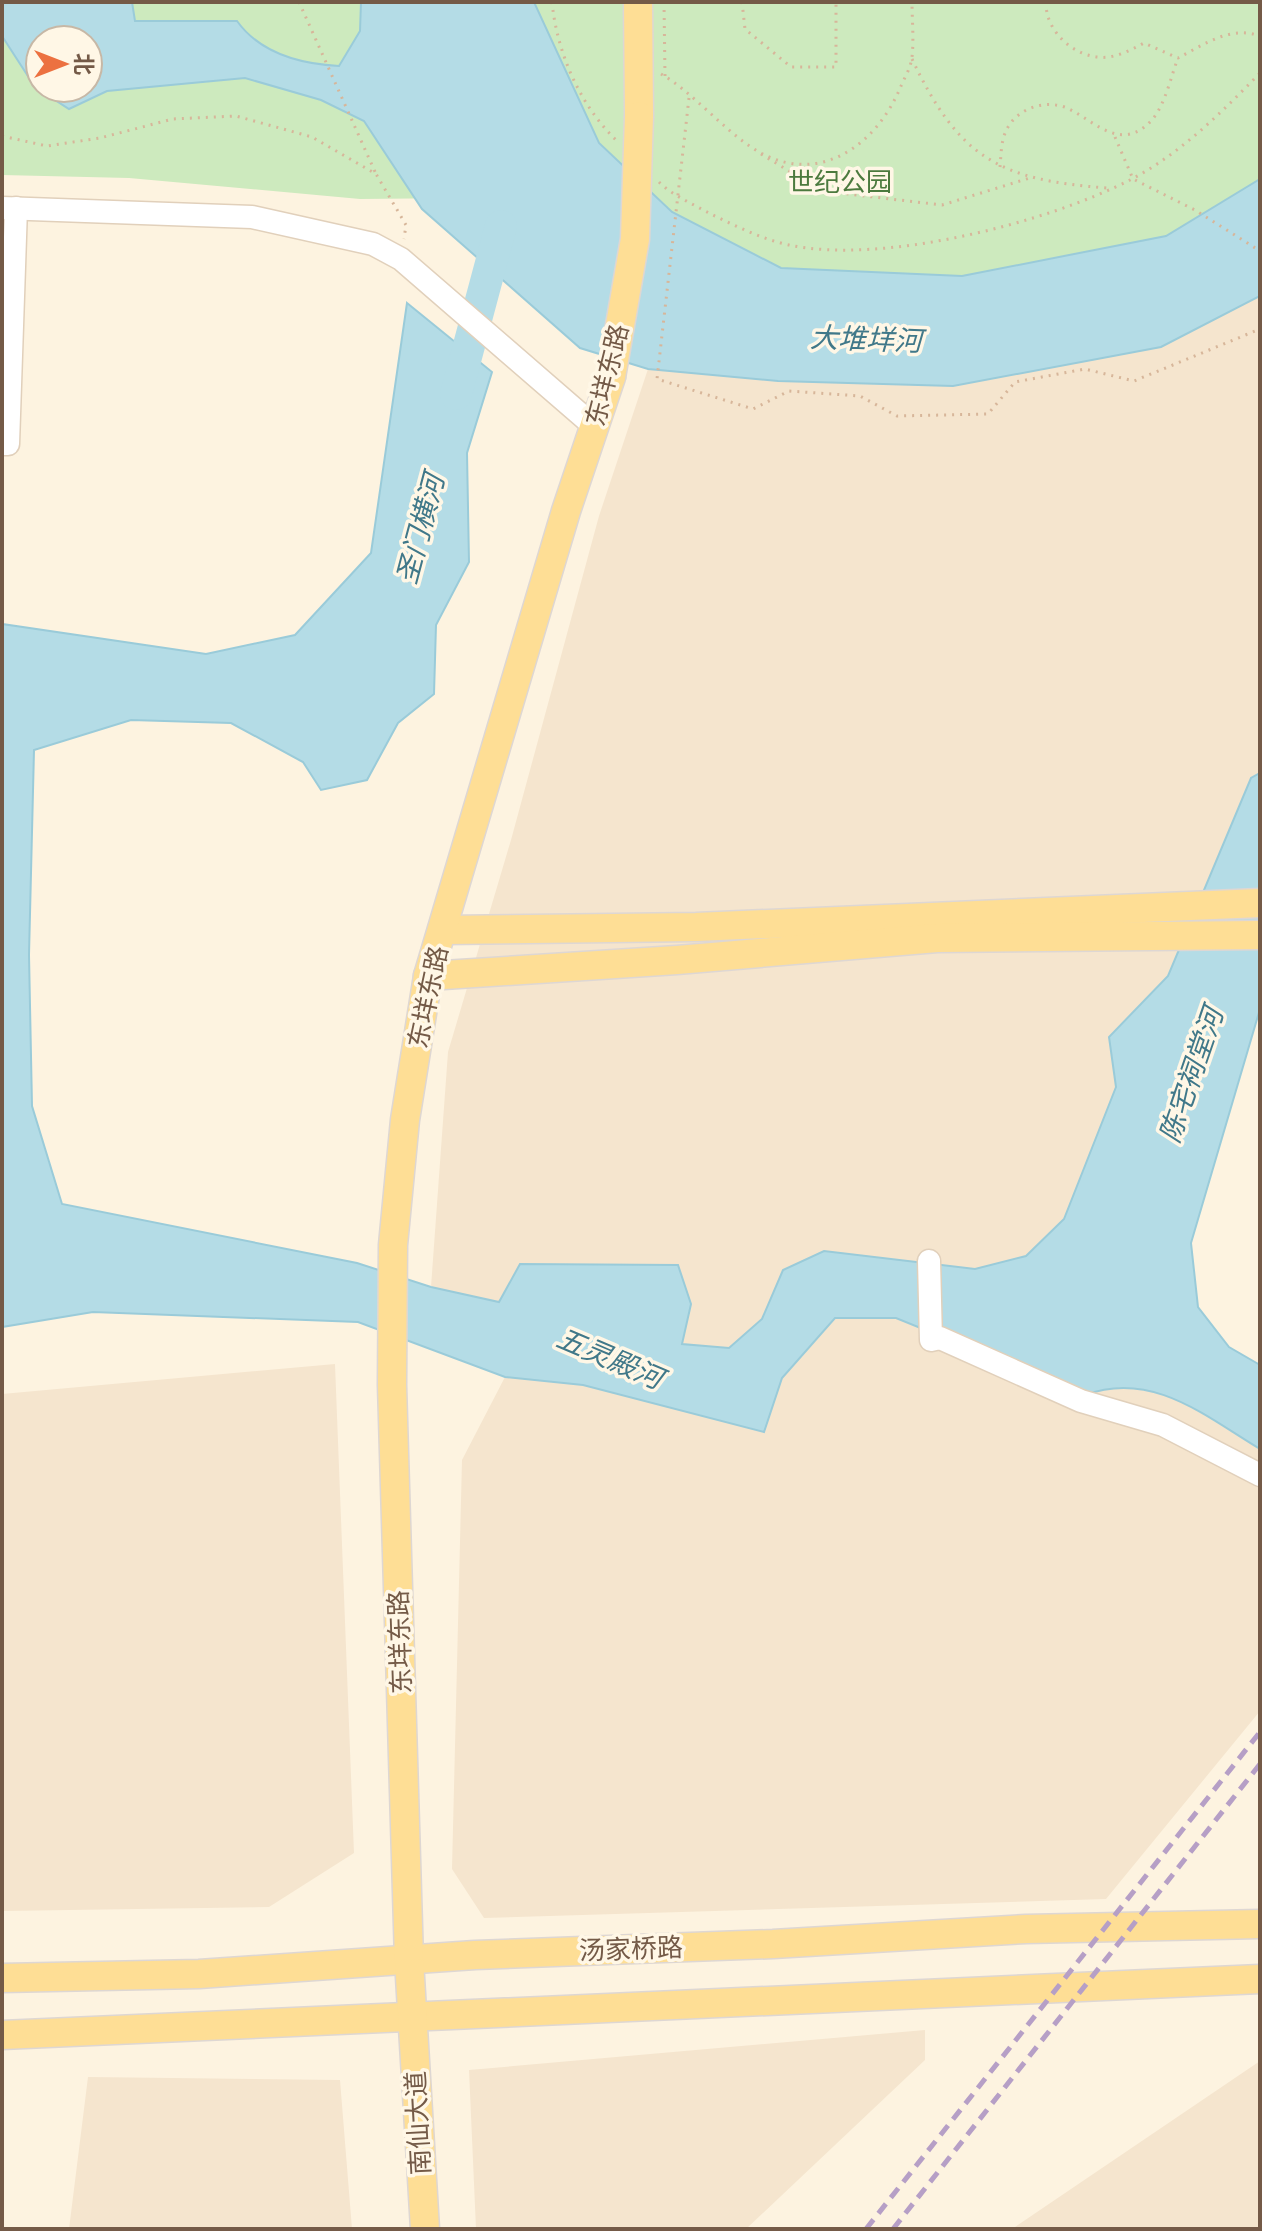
<svg xmlns="http://www.w3.org/2000/svg" width="1262" height="2231" font-family="'Archivo Narrow','Noto Sans SC',sans-serif">
  <style>
    .residential { fill: #f5e5ce }
    .green { fill: #cdeabe; fill-rule: evenodd }
    .water { fill: #b4dce6; stroke: #9acbd9; stroke-width: 2; fill-rule: evenodd }
    .lines { fill: none; stroke-linecap: round; stroke-linejoin: round }
    .river { stroke: #b4dce6; stroke-width: 32 }
    .minor-casing { stroke: #e1d0bb; stroke-width: 25 }
    .major-casing { stroke: #ded7d3; stroke-width: 31 }
    .path { stroke: #d7b69a; stroke-width: 3; stroke-dasharray: 2 6; stroke-linecap: butt }
    .minor { stroke: #fff; stroke-width: 22 }
    .major { stroke: #fede95; stroke-width: 28 }
    .rail { stroke: #b69fc6; stroke-width: 5; stroke-dasharray: 12 8; stroke-linecap: butt }
    .major-bridge-casing { stroke: #ded7d3; stroke-width: 31; stroke-linecap: butt }
    .major-bridge { stroke: #fede95; stroke-width: 28 }
    .labels { text-anchor: middle; stroke-width: 7; stroke-linejoin: round; paint-order: stroke }
    .park-label { font-size: 26px; fill: #4c7a3e; stroke: #fff7e6 }
    .street-label { font-size: 26px; fill: #745a47; stroke: #fff7e6 }
    .water-label { font-size: 28px; font-style: italic; fill: #407889; stroke: #fff7e6 }
  </style>
  <rect width="100%" height="100%" fill="#fdf3e0"/>
  <g class="residential">
    <polygon points="1260,296 1260,773 1251,778 1168,976 1109,1037 1116,1087 1064,1219 1026,1256 975,1269 824,1251 783,1270 762,1319 729,1349 682,1344 691,1304 499,1302 431,1287 448,1052 511,840 599,516 648,369 778,381 1161,347"/>
    <polygon points="836,1318 896,1318 1085,1395 1111,1385 1171,1395 1260,1449 1260,1711 1106,1899 484,1918 452,1869 462,1460 505,1377 583,1385 764,1432 782,1378"/>
    <polygon points="335,1364 354,1853 269,1907 2,1911 2,1394"/>
    <polygon points="925,2030 925,2060 746,2229 476,2229 469,2070"/>
    <polygon points="1260,2061 1260,2229 1012,2229"/>
    <polygon points="88,2077 340,2080 352,2229 69,2229"/>
  </g>
  <path class="green" d="M2,2h1258v281l-450,84 -347,-169 -103,1 -231,-21 -127,-3zM40,40h48v48h-48z"/>
  <g class="water">
    <path d="M2,2h130l3,19h102c23,32 64,43 102,45l21,-35 1,-29h173l65,141 73,69 109,56 181,8 204,-40 94,-57v117l-99,51 -208,39 -175,-5 -130,-12 -68,-21 -158,-139 -58,-88 -43,-21 -76,-22 -138,13 -38,18 -34,-22 -33,-51zM40,40h48v48h-48z"/>
    <path d="M407,303l85,69 -25,81 2,109 -33,63 -2,69 -36,29 -31,57 -46,10 -18,-28 -72,-39 -100,-3 -97,30 -5,205 3,151 30,98 295,59 74,24 68,15 21,-38 158,1 13,39 -9,40 47,4 33,-29 21,-49 41,-19 151,18 51,-13 38,-37 52,-132 -7,-50 59,-61 83,-198 9,-5v236l-69,234 7,64 31,40 31,18v84c-55,-33 -108,-79 -175,-54l-189,-77h-61l-53,60 -18,54 -181,-47 -78,-8 -147,-55 -265,-10 -91,15v-703l204,30 89,-19 76,-82z"/>
  </g>
  <g class="lines">
    <polyline class="river" points="456,394 501,226"/>
    <g class="minor-casing">
      <g id="minor">
        <polyline points="2,208 252,217 373,244 401,259 595,427"/>
        <polyline points="2,444 8,444 16,208"/>
        <polyline points="929,1261 931,1340 940,1338 1081,1401 1163,1425 1260,1475"/>
      </g>
    </g>
    <g class="major-casing">
      <g id="major">
        <polyline points="638,2 639,116"/>
        <polyline points="443,930 696,927 1260,903"/>
        <polyline points="428,976 677,960 937,938 1260,935"/>
        <polyline points="2,1978 199,1974 475,1955 773,1944 1026,1929 1260,1924"/>
        <polyline points="2,2035 1260,1979"/>
        <polyline points="425,2229 409,1960 392,1385 393,1245 405,1120 428,976 566,511 611,377"/>
      </g>
    </g>
    <g class="path">
      <polyline points="299,2 376,174"/>
      <path d="M552,2c5,51 28,103 64,138"/>
      <polyline points="664,2 665,76"/>
      <polyline points="742,2 745,29 791,67 836,67 836,2"/>
      <path d="M1046,2c-1,31 32,59 63,55 12,-2 24,-8 35,-14l34,15c25,-13 53,-33 82,-22"/>
      <path d="M912,59c47,99 87,121 195,129"/>
      <path d="M661,74c30,17 60,53 90,73 64,43 125,0 150,-61 4,-9 10,-19 11,-29 2,-18 0,-37 0,-55"/>
      <polyline points="689,98 657,379 753,409 789,391 860,396 897,416 988,414 1015,382 1085,369 1134,381 1260,329"/>
      <polyline points="2,136 47,146 100,138 173,119 236,116 312,137 376,174 406,225 404,239"/>
      <polyline points="1115,137 1133,179 1195,210 1260,251"/>
      <polyline points="761,154 822,191 942,205 1033,177"/>
      <path d="M1000,167c1,-11 1,-26 6,-36 10,-23 41,-33 63,-22 28,14 52,43 82,12 14,-15 20,-45 27,-63"/>
      <path d="M659,182c13,13 30,20 46,29 26,13 56,28 84,34 93,20 257,-22 341,-65 50,-26 91,-67 130,-107"/>
    </g>
    <use href="#minor" class="minor"/>
    <use href="#major" class="major"/>
    <g class="rail">
      <polyline points="866,2229 1260,1732"/>
      <polyline points="893,2229 1260,1764"/>
    </g>
    <g class="major-bridge-casing">
      <polyline id="major-bridge" points="611,377 635,239 639,116"/>
    </g>
    <use href="#major-bridge" class="major-bridge"/>
  </g>
  <g class="labels">
    <g class="park-label">
      <text x="840" y="191">世纪公园</text>
    </g>
    <g class="street-label">
      <text transform="translate(607 375) rotate(-76)" y="9">东垟东路</text>
      <text transform="translate(428 997) rotate(-78)" y="9">东垟东路</text>
      <text transform="translate(400 1642) rotate(-92)" y="9">东垟东路</text>
      <text transform="translate(631 1949) rotate(-2)" y="9">汤家桥路</text>
      <text transform="translate(418 2123) rotate(-93)" y="9">南仙大道</text>
    </g>
    <g class="water-label">
      <text transform="translate(866 339) rotate(2)" y="10">大堆垟河</text>
      <text transform="translate(420 529) rotate(-75)" y="10">圣门横河</text>
      <text transform="translate(1191 1075) rotate(-71)" y="10">陈宅祠堂河</text>
      <text transform="translate(610 1358) rotate(23)" y="10">五灵殿河</text>
    </g>
  </g>
  <rect width="1262" height="2231" fill="none" stroke="#745a47" stroke-width="8"/>
  <g transform="translate(64 64) rotate(90)"><circle r="38" fill="#fff7e6" stroke="#c7b8a6" stroke-width="2"/>
  <path d="M0-6L14 30L0 20L-14 30Z" fill="#ec7140"/>
  <text y="-12" font-size="22" font-weight="bold" text-anchor="middle" fill="#745a47">北</text>
  </g>
</svg>
